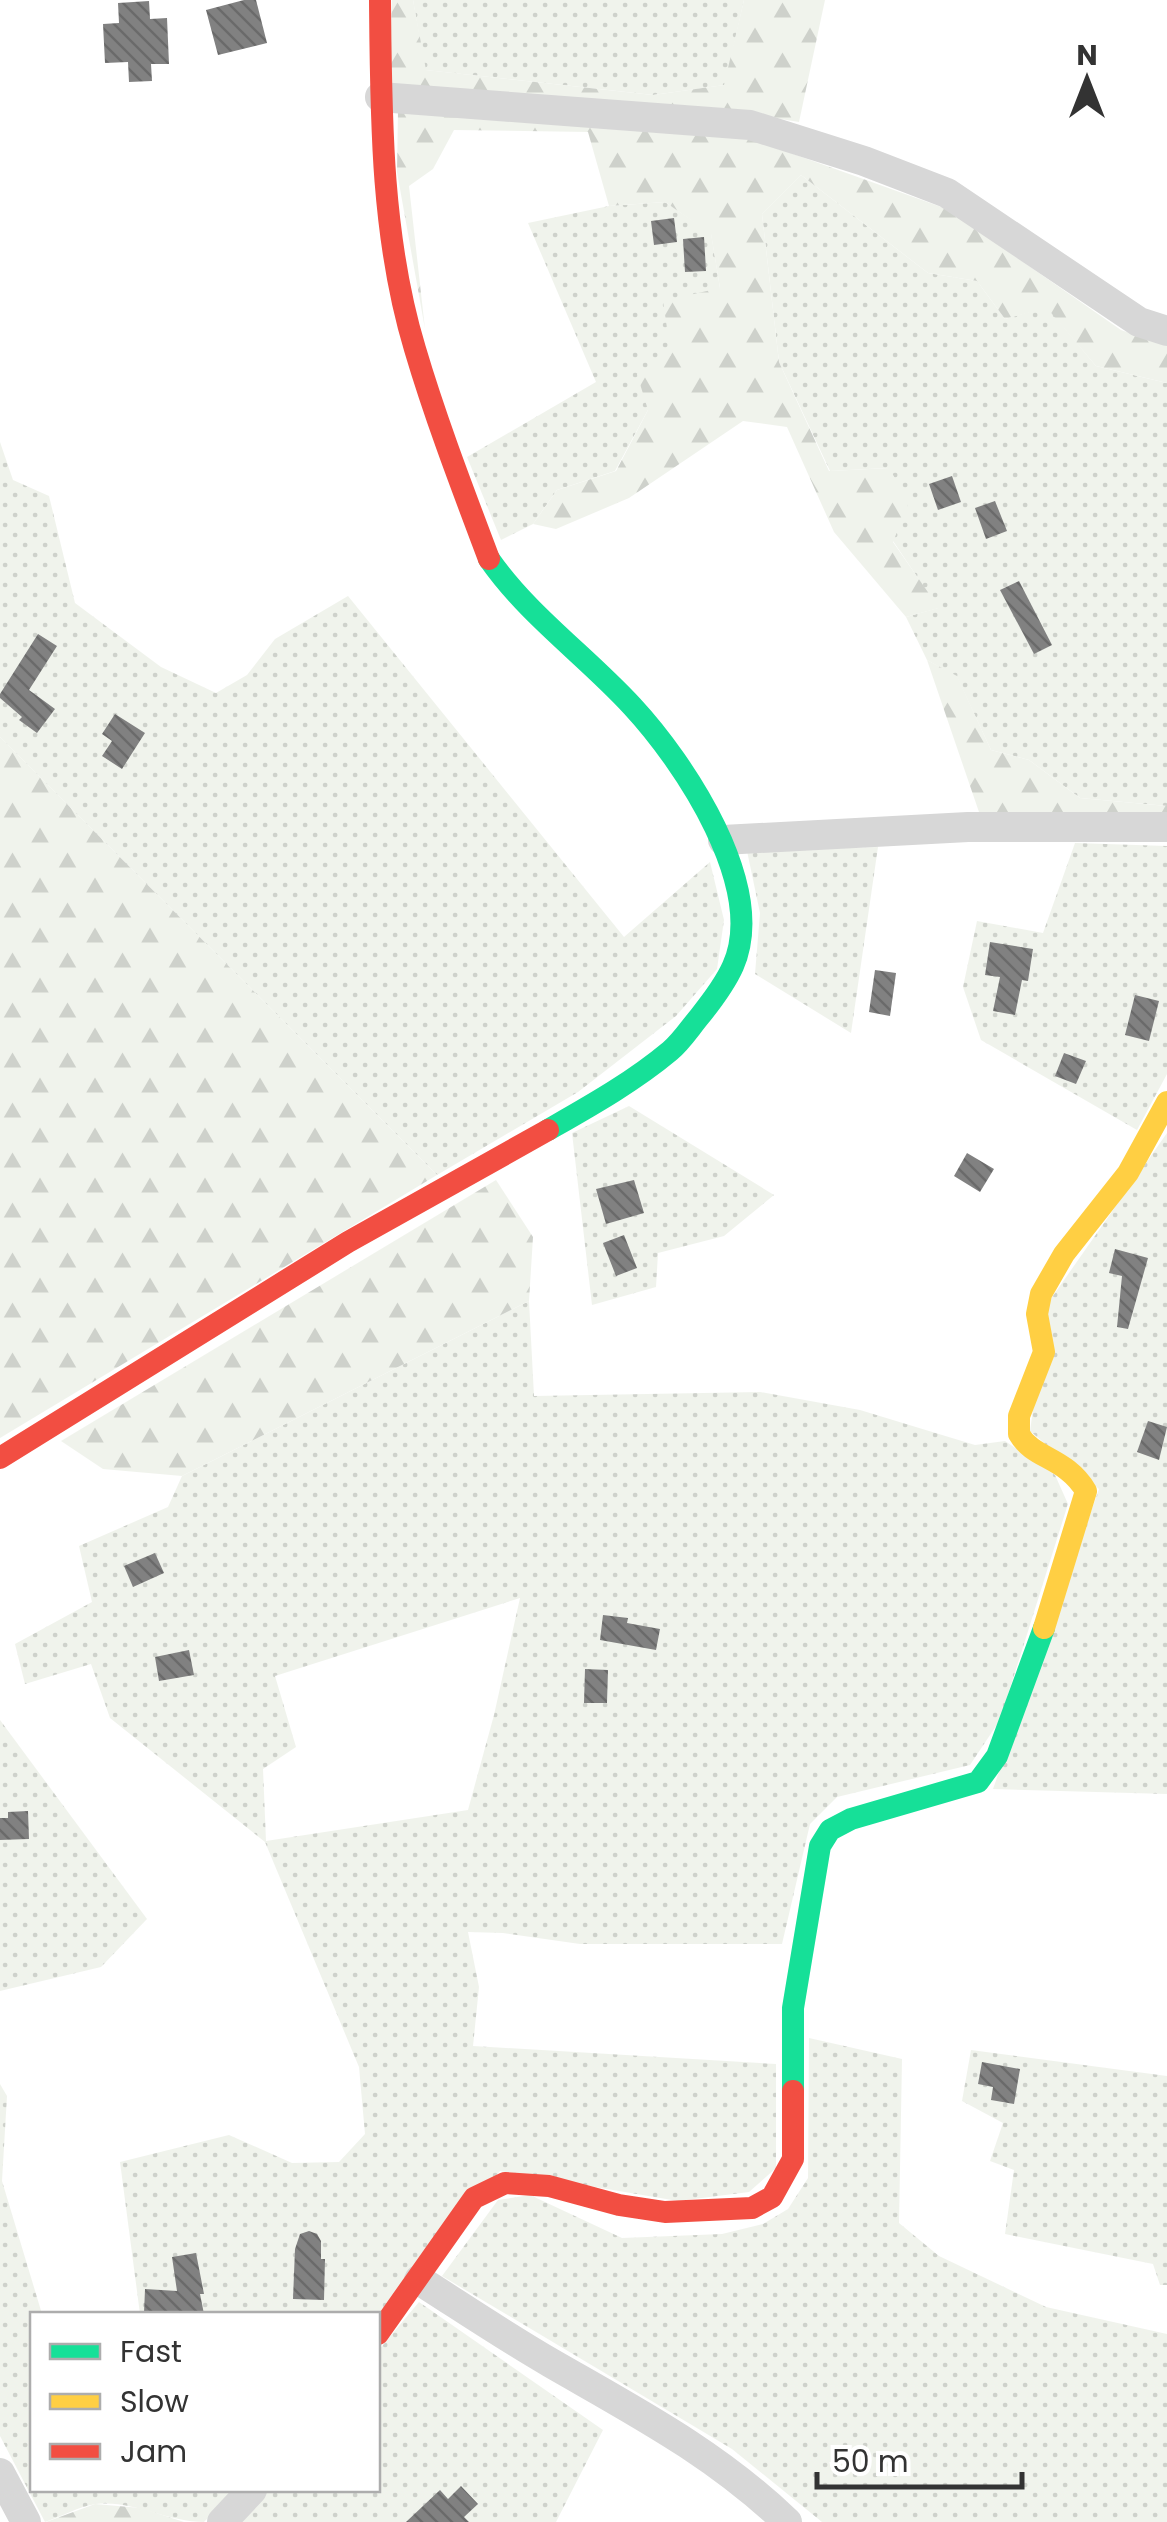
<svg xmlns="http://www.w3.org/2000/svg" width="1167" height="2522" font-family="Poppins,sans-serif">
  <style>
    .grass { fill: url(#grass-dots); fill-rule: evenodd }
    .forest { fill: url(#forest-firs) }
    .building { fill: url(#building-back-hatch) }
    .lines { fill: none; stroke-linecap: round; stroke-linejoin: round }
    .street { stroke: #d7d7d7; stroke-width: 30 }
    .fast { stroke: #16e098; stroke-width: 22 }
    .slow { stroke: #ffcf43; stroke-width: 22 }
    .jam { stroke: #f24e42; stroke-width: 22 }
  </style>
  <defs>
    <pattern id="grass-dots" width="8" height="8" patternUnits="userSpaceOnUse" patternTransform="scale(2.5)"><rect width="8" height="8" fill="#f0f3ec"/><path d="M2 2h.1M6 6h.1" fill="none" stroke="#ced1cb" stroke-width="1.8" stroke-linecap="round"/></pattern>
    <pattern id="forest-firs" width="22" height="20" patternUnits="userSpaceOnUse" patternTransform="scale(2.5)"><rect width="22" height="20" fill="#f0f3ec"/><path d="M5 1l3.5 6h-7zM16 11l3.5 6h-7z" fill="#ced1cb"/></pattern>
    <pattern id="building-back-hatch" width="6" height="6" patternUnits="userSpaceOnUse" patternTransform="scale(2.5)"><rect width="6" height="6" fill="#818181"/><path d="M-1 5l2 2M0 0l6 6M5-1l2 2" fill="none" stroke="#6a6a6a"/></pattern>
  </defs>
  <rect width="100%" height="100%" fill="#fff"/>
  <g class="grass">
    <polygon points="413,0 744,0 725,85 653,95 425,70"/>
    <polygon points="801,175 928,273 977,281 1005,319 1047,307 1096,366 1167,383 1167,806 1080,798 1029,760 991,750 957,677 927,660 906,617 938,608 893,541 888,468 830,471 779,362 762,214"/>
    <polygon points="665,202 711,233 720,288 671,355 648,410 615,471 557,490 533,524 501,540 467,457 596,382 528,223 609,206"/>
    <polygon points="0,442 13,480 49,496 75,603 161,667 216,693 247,675 275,639 348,596 624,937 710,862 724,920 717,969 676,1016 578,1092 437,1175 0,737"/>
    <polygon points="1075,843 1167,846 1167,1074 1137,1130 981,1040 963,987 977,921 1043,933"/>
    <polygon points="878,847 851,1033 755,974 760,913 747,851"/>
    <polygon points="629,1106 774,1195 724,1236 658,1253 656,1287 592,1305 572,1133"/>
    <polygon points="1167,1133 1167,1794 993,1789 1099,1489 1030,1431 1048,1303"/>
    <path d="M529,1301l5,95 226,-4 100,18 115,35 30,-4 50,34 13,29 -68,216 -30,45 -133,32 -27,27 -28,120h-202l-77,-11 -35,-1 11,55 -6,59 303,18v104l-27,24 -71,9 -178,-30 -121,142 -239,1 -20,-152 109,-27 63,28 47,-1 26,-28 -6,-67 -94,-225 -155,-124 -19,-54 -66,20 -10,-40 77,-42 -13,-56 89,-39 14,-31zM520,1598l-26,117 -26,95 -202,31 -3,-72 33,-22 -21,-71z"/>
    <polygon points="0,1720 147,1919 101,1967 0,1991"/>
    <polygon points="809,2038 902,2059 899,2223 939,2256 1046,2307 1167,2334 1167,2522 822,2522 732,2449 442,2276 498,2200 530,2195 622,2238 722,2234 763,2224 788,2209 808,2178"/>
    <polygon points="971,2050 1167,2076 1167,2285 1160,2285 1153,2264 1005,2234 1014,2170 990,2161 1003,2123 962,2101"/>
    <path d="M0,2084l7,12 -5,85 40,133h-10v176h202l-30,32c-37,0 -70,-22 -108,-18 -17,2 -35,13 -51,18l-45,-86z"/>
    <polygon points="419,2302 603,2430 556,2522 231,2522 258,2490 378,2490 378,2351"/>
  </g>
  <g class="forest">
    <polygon points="392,0 413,0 426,70 653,95 724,85 744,0 825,0 799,122 711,108 389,85"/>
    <polygon points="398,111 749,138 947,209 1121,330 1167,346 1167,383 1096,366 1047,308 1005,319 977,281 928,273 801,175 762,214 779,362 829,471 889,468 909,502 893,542 939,608 906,617 834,532 787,427 743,421 629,498 556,529 533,524 557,490 616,471 648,410 637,374 671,355 663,301 720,288 711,234 665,202 609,206 588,132 454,130 433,169 409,186 425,329 397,172"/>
    <polygon points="927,660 957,676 991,750 1029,760 1080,798 1167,806 1167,817 980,815"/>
    <polygon points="0,737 437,1175 0,1438"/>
    <polygon points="496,1180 533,1237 529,1301 182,1476 103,1469 61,1441"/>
    <polygon points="95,2504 141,2508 184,2522 46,2522"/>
  </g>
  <g class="building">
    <polygon points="244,0 256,0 267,43 218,55 206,10"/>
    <polygon points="149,1 150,19 167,18 169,64 151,64 152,81 129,82 128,62 105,63 103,24 119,23 118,3"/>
    <polygon points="674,218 677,242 654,245 651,221"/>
    <polygon points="704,237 706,271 685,272 683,239"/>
    <polygon points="952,476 961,502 938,510 929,484"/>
    <polygon points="995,501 1007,531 986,539 975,508"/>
    <polygon points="1019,581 1052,645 1034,654 1000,590"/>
    <polygon points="38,634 57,646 29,690 55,709 37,733 19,720 22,717 0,698 0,694"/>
    <polygon points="115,714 145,733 122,769 102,756 112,741 102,734"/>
    <polygon points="990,942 1033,949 1028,981 1022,980 1015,1015 993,1011 1000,977 985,975"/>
    <polygon points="875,970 896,973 890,1016 869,1012"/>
    <polygon points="1135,995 1159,1001 1149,1041 1125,1035"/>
    <polygon points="1064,1053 1086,1061 1076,1084 1055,1076"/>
    <polygon points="967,1153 994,1169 980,1192 954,1176"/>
    <polygon points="634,1180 644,1213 606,1224 596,1189"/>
    <polygon points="624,1235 637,1268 616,1276 603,1243"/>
    <polygon points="1115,1249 1148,1258 1128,1329 1117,1327 1122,1276 1109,1273"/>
    <polygon points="1148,1421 1167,1427 1159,1460 1137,1452"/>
    <polygon points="155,1553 164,1573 133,1587 124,1566"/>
    <polygon points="603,1615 628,1618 627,1623 660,1629 656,1650 600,1640"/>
    <polygon points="189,1650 194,1675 159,1681 155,1657"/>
    <polygon points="585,1669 608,1670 607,1703 584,1703"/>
    <polygon points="28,1811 29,1839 0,1840 0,1818 8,1818 8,1812"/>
    <polygon points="982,2062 1020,2069 1014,2104 991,2100 993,2087 978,2084"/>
    <polygon points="309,2231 317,2234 321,2241 321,2259 325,2259 324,2300 293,2299 295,2249 300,2234"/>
    <polygon points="196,2253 204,2294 200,2294 204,2314 144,2313 145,2289 177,2291 172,2257"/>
    <polygon points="461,2486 478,2504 464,2517 469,2522 406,2522 440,2490 448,2499"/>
  </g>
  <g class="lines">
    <g class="street">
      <polyline points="380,97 750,125 864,161 947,193 1139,322 1167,331"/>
      <polyline points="723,840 968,827 1167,827"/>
      <path d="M419,2280c44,28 87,57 132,83 85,49 164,90 236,159"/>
      <polyline points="0,2473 26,2522"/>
      <polyline points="222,2522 252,2490"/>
    </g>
    <g class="fast">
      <path d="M489,559c39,56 97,97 143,147 52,56 136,181 101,260 -8,18 -21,35 -33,50 -10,12 -19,26 -30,35 -37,31 -80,55 -122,79"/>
      <polyline points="793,2091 793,2008 820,1846 830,1830 851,1819 978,1782 997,1756 1044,1628"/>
    </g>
    <path class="slow" d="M1044,1628l42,-137c-20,-34 -53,-32 -67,-57v-18l25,-64 -7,-38 4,-20 23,-40 64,-81 39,-71"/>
    <g class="jam">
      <path d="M380,0c1,116 1,237 35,349 21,71 48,141 74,210"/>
      <polyline points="0,1458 348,1242 548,1130"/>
      <polyline points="378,2334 474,2198 505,2183 549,2186 619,2205 665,2212 752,2208 772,2197 793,2159 793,2091"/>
    </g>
  </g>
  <rect x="30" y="2312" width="350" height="180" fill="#ffffff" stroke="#adadad" stroke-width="2.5"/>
  <rect x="50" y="2344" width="50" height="15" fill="#16e098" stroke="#adadad" stroke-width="2.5"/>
  <text x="120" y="2362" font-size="30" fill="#333333">Fast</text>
  <rect x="50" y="2394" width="50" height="15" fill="#ffcf43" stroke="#adadad" stroke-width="2.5"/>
  <text x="120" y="2412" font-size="30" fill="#333333">Slow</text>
  <rect x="50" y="2444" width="50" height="15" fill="#f24e42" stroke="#adadad" stroke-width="2.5"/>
  <text x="120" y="2462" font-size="30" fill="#333333">Jam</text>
  <g transform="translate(1087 80)" stroke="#ffffff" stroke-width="8" paint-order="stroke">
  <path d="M0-8L18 38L0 25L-18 38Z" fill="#333333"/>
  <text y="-15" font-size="28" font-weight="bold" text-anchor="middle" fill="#333333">N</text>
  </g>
  <path d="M817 2472v15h205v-15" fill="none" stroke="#333333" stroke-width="5"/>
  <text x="832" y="2472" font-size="30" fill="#333333" stroke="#ffffff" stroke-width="8" paint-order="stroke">50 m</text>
</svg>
